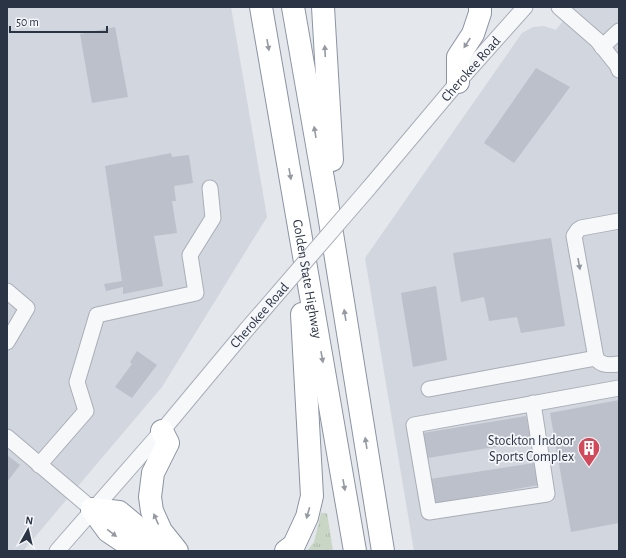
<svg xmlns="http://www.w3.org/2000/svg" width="626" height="558" font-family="'Alegreya Sans',sans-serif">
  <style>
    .built { fill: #d2d6de }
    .grass { fill: url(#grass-tufts) }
    .building { fill: #bbc0ca }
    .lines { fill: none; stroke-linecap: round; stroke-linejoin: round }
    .minor-casing { stroke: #a9aeb7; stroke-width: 17 }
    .highway-casing { stroke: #8b94a3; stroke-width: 24 }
    .minor { stroke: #f7f8fa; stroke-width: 15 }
    .highway { stroke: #fff; stroke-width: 22 }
    .minor-bridge-casing { stroke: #a9aeb7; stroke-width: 17; stroke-linecap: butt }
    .minor-bridge { stroke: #f7f8fa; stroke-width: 15 }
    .oneway { fill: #959aa2 }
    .oneway2 { fill: #9196a0 }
    .labels { text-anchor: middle; stroke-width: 3.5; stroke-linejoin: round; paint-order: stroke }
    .street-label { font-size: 14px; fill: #2b3445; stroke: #f4f6f9 }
    .poi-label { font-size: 14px; fill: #2b3445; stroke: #f4f6f9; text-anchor: end }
  </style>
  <defs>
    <pattern id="grass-tufts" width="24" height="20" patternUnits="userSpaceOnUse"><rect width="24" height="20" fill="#c9d6c5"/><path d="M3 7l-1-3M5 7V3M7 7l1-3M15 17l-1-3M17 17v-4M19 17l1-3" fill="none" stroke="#adb8ab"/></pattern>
  </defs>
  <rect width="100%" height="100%" fill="#e4e7ec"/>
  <g class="built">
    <polygon points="7,7 231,7 267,217 162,387 23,551 7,551"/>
    <polygon points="573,7 619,7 619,551 414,551 365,258 522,33 533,27 544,26 556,30"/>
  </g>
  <polygon class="grass" points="321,513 327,513 333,551 307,551 314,542"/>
  <g class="building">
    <polygon points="115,27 128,97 92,103 80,34"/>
    <polygon points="536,68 570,87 514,163 484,143"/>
    <polygon points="171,153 172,157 189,155 193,183 174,186 176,201 172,201 177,233 154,236 163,286 123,294 123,287 106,291 104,284 122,281 105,166"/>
    <polygon points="551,238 565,326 521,333 517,317 489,321 484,297 461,302 453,253"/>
    <polygon points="436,286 447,360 413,367 401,293"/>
    <polygon points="137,351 157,365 132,398 115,387 132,364 130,362"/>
    <polygon points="619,400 619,523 571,532 550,413"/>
    <polygon points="526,416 531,441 428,458 423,433"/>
    <polygon points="7,455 20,465 7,482"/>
    <polygon points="534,463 538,485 434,504 430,479"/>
  </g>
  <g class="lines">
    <g class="minor-casing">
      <g id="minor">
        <polyline points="559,7 597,40 617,65 619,70"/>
        <polyline points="602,47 619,31"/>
        <path id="s1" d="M368,189l90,-107 67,-75"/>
        <path d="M619,221l-38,7 -3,2 -4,6 22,122c5,8 14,7 23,6"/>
        <polyline points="7,291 27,308 7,342"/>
        <polyline points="429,389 596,358"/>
        <polyline points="533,403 547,494 429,512 414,425 619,388"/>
        <polyline points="7,437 92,509"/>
        <polyline points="39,465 86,411 77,382 97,315 196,293 190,255 213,218 210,188"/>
        <polyline points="57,551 162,431 247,329"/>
      </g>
    </g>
    <g class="highway-casing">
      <g id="highway">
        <path id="s2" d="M261,7l94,544"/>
        <polyline points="293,7 326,196 383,551"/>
        <polyline points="323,7 332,160"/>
        <polyline points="458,82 458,57 473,34 480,13 480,7"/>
        <polyline points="162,431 168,443 153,473 150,497 152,511 161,531 177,551"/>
        <polyline points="92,509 119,512 166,551"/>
        <polyline points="92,509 108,531 138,551"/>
        <polyline points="286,551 294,545 307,517 312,496 302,314"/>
      </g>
    </g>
    <use href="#minor" class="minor"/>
    <use href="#highway" class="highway"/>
    <g class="minor-bridge-casing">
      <polyline id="minor-bridge" points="247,329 368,189"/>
    </g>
    <use href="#minor-bridge" class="minor-bridge"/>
  </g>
  <defs><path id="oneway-solid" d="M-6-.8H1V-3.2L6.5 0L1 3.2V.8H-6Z"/></defs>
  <g class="oneway">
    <use href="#oneway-solid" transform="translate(467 43) rotate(123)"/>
    <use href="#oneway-solid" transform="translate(268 45) rotate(80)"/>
    <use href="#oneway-solid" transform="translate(325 51) rotate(-93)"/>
    <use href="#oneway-solid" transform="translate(315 132) rotate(-100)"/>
    <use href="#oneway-solid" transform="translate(290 174) rotate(80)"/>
    <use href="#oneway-solid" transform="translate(345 315) rotate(-99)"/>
    <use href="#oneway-solid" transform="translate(322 357) rotate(80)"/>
    <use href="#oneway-solid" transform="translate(366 443) rotate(-99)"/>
    <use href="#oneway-solid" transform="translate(344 485) rotate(80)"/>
    <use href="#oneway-solid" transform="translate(308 513) rotate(106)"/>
    <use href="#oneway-solid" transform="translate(156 519) rotate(-114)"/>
    <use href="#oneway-solid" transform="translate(112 533) rotate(37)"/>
  </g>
  <use class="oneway2" href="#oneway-solid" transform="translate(579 264) rotate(80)"/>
  <defs>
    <g id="building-pin" transform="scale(1.15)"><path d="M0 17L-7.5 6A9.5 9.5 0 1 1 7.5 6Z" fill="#d1495b" stroke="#f4f6f9"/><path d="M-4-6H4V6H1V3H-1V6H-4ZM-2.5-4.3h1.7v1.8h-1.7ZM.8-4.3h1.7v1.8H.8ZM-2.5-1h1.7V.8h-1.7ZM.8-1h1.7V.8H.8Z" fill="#fff"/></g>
  </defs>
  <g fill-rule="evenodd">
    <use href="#building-pin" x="589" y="448"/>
  </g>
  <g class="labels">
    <g class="street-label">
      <text dy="5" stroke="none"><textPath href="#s1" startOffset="158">Cherokee Road</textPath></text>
      <text dy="5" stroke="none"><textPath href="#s2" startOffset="276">Golden State Highway</textPath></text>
      <text transform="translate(259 315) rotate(-49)" y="5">Cherokee Road</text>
    </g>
    <g class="poi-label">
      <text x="574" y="445">Stockton Indoor<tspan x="574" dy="16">Sports Complex</tspan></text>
    </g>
  </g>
  <rect width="626" height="558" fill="none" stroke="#2b3445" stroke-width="16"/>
  <g transform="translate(28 530) rotate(8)" stroke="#f4f6f9" stroke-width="3" paint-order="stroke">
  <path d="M0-3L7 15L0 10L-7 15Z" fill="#2b3445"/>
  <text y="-6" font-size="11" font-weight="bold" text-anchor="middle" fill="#2b3445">N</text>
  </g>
  <path d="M10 26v6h97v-6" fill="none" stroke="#2b3445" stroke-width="2"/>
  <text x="16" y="26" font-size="12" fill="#2b3445" stroke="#f4f6f9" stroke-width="3" paint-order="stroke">50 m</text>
</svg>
